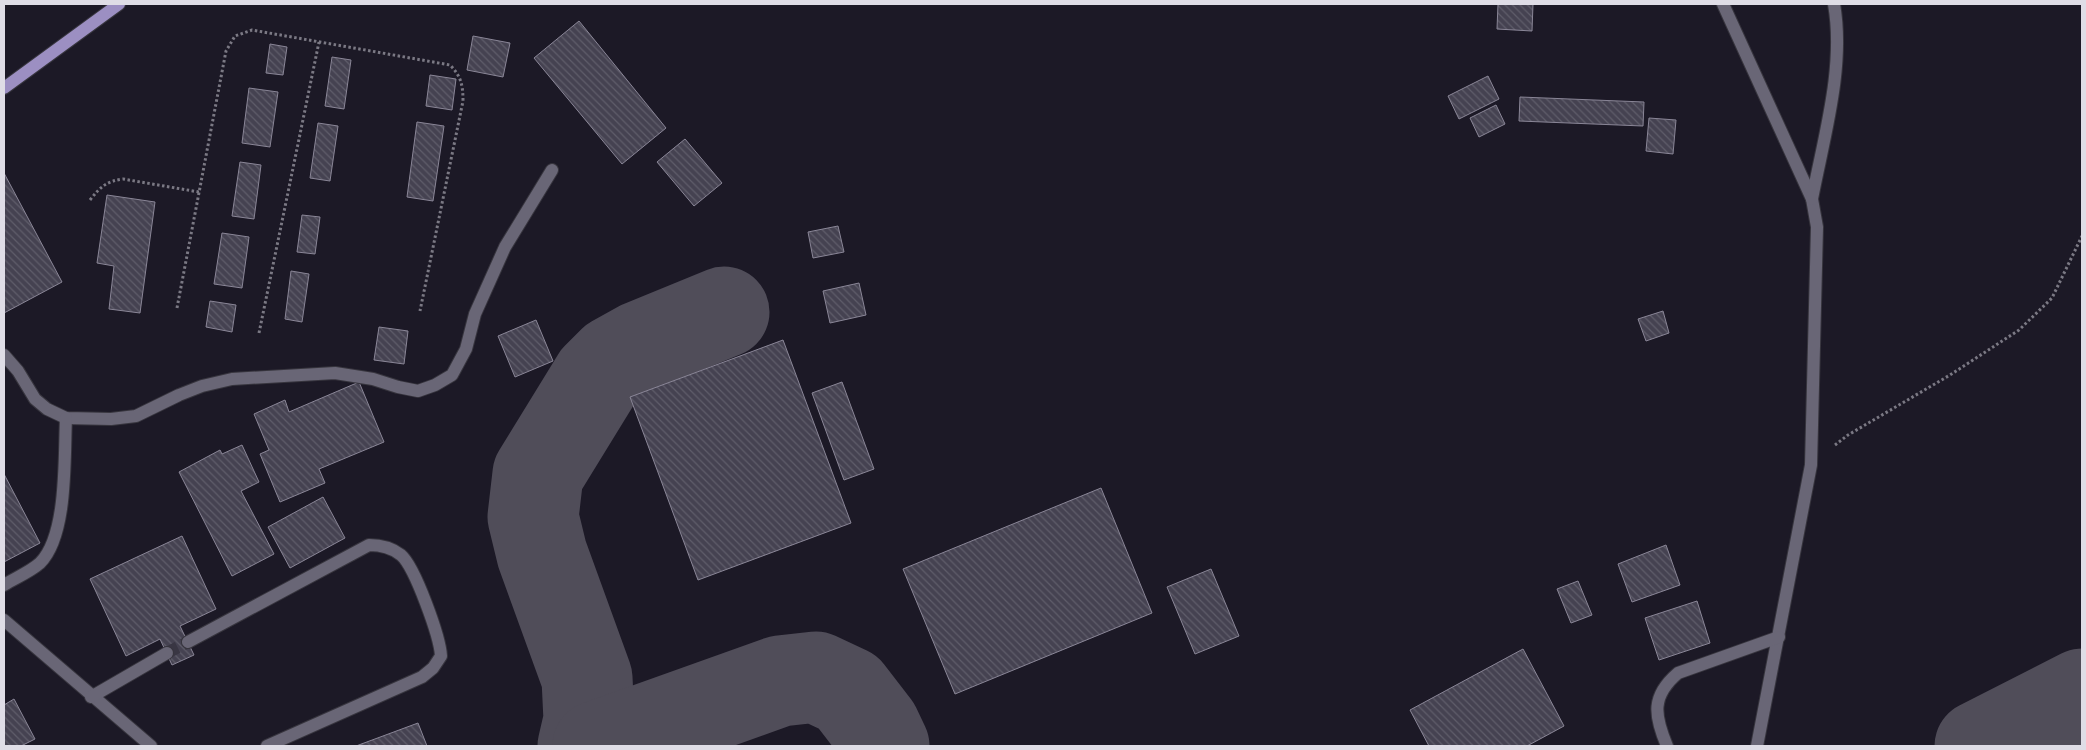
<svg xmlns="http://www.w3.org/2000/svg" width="2086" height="750" font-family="'DejaVu Sans',sans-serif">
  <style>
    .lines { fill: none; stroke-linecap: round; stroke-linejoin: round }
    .taxiway { stroke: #504d59; stroke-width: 91 }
    .building { fill: url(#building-back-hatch); stroke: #8a8697 }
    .minor-tunnel { stroke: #393643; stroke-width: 12; stroke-dasharray: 12 6; stroke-linecap: butt }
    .minor-casing { stroke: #37353e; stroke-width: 14 }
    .major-casing { stroke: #37353e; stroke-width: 14 }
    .path { stroke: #7b7984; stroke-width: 3; stroke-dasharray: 2.5 2.5; stroke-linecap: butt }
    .minor { stroke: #696676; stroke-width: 12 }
    .major { stroke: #9c8fc2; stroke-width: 12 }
  </style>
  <defs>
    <pattern id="building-back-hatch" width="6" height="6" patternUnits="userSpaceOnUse" patternTransform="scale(1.25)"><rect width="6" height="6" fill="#454251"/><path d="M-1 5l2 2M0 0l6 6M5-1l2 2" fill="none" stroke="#5f5d6a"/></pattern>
  </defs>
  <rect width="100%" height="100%" fill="#1c1926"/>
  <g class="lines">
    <g class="taxiway">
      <polyline points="583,746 589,720 587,678 542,554 533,517 538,474 597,378 614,361 641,346 724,312"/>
      <polyline points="598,746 780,681 816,677 848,692 875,727 884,746"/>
      <polyline points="1980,746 2082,694"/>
    </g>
  </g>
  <g class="building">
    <polygon points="1498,4 1533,4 1532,31 1497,29"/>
    <polygon points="579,21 666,128 622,164 534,58"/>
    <polygon points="473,36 510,43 503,77 467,70"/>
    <polygon points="270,44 287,47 283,75 266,73"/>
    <polygon points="332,57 351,60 344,109 325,106"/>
    <polygon points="430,75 456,79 452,110 426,106"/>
    <polygon points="1488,76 1499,99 1459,119 1448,96"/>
    <polygon points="249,88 278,92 270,147 242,143"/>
    <polygon points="1520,97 1644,102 1643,126 1519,121"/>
    <polygon points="1496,105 1505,124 1479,137 1470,118"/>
    <polygon points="1649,118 1676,120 1673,154 1646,151"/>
    <polygon points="417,122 444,126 433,201 407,197"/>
    <polygon points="318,123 338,126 330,181 310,178"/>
    <polygon points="685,139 722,183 694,206 657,162"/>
    <polygon points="240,162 261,165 254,219 232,216"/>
    <polygon points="4,173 62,282 4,313"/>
    <polygon points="107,195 155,202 140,313 109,309 114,266 97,263"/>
    <polygon points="302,215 320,217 315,254 297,252"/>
    <polygon points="838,226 844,252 813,258 808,232"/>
    <polygon points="222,233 249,237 242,288 214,284"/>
    <polygon points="291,271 309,274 302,322 285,319"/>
    <polygon points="859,283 866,315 830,323 823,291"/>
    <polygon points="210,301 236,305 232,332 206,327"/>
    <polygon points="1663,311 1669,333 1646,341 1638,319"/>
    <polygon points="536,320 553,361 515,377 498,336"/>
    <polygon points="379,327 408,331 404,364 374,360"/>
    <polygon points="783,340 851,523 698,580 630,397"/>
    <polygon points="359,382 384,442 319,469 325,483 280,502 260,454 269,450 254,414 285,400 289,412"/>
    <polygon points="842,382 874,469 844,480 812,393"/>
    <polygon points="242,445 259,482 241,491 274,554 232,576 179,472 220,450 222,454"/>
    <polygon points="4,474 40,543 4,562"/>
    <polygon points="1101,488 1152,613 955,694 903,569"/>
    <polygon points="323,497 345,538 290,568 268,527"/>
    <polygon points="182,536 216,609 180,626 194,655 172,665 160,639 126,656 90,579"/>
    <polygon points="1666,545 1680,585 1632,602 1618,564"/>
    <polygon points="1211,569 1239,636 1195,654 1167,587"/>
    <polygon points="1578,581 1592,615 1571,623 1557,589"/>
    <polygon points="1697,601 1710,643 1659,660 1645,618"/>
    <polygon points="1523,649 1564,726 1527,746 1429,746 1410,710"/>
    <polygon points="14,699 35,739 21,746 4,746 4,705"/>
    <polygon points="418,723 427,746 356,746"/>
  </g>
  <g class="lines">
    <polyline class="minor-tunnel" points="167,653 188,642"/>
    <g class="minor-casing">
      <g id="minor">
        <polyline points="1723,4 1812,199 1817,227 1811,465 1757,746"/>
        <path d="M1812,199c12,-63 33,-132 22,-195"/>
        <polyline points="4,355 18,371 35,399 47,409 66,418 111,419 136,416 179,395 202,386 232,379 335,373 373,379 398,387 418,391 435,385 452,375 466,349 475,314 505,247 552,170"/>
        <path d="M4,585c11,-7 26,-13 36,-22 28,-28 24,-106 26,-145"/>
        <polyline points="4,620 151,746"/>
        <path d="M188,642l181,-97c12,0 22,2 32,10 14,12 39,82 40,101l-8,12 -11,9 -155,69"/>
        <polyline points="91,697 167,653"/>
        <path d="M1667,746c-13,-31 -16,-50 11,-73l101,-36"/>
      </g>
    </g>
    <g class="major-casing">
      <polyline id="major" points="4,88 119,4"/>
    </g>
    <g class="path">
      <path d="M90,200c10,-13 17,-19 33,-21l76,13"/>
      <path d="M177,308l49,-257 9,-15 17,-6 198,35c11,11 13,20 13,36l-43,210"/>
      <polyline points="259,333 319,42"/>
      <polyline points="1835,445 1848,435 1950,375 2019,330 2052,298 2082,236"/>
    </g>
    <use href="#minor" class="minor"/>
    <use href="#major" class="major"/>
  </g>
  <rect width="2086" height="750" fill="none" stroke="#dfdde6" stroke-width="10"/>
</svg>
